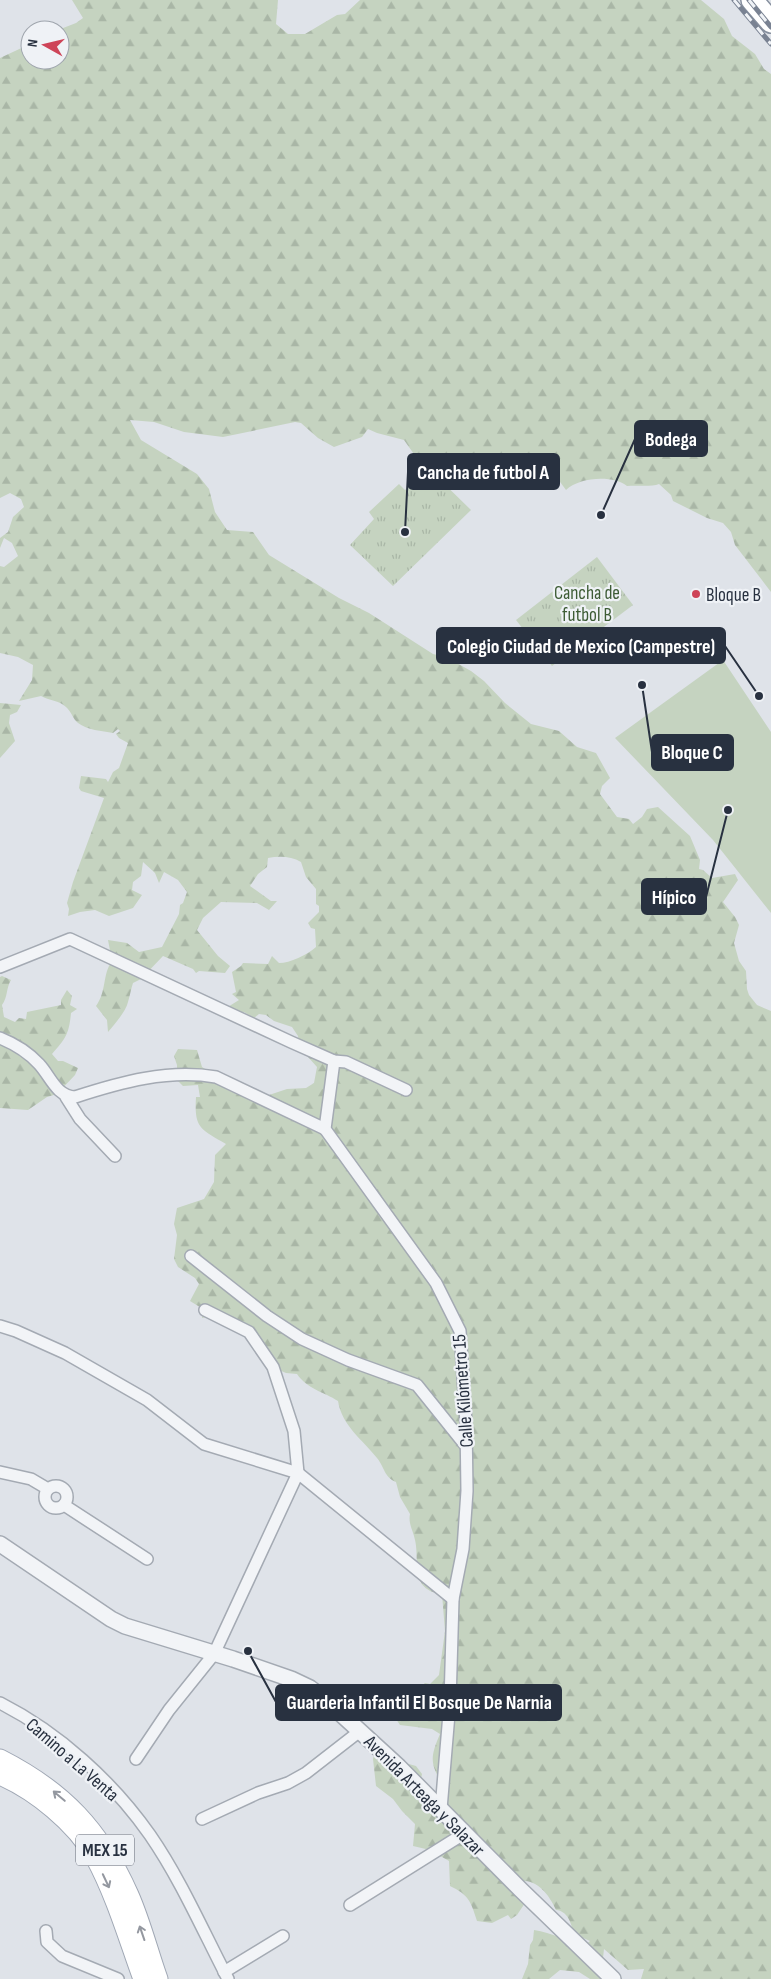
<svg xmlns="http://www.w3.org/2000/svg" width="771" height="1979" font-family="'Sofia Sans Condensed',sans-serif">
  <style>
    .grass { fill: url(#grass-tufts) }
    .forest { fill: url(#forest-firs) }
    .pitch { fill: #c5d3c0 }
    .lines { fill: none; stroke-linecap: round; stroke-linejoin: round }
    .minor-casing { stroke: #a4aab3; stroke-width: 14 }
    .tertiary-casing { stroke: #a4aab3; stroke-width: 18 }
    .primary-casing { stroke: #9fa7b4; stroke-width: 21 }
    .motorway-casing { stroke: #87909f; stroke-width: 24 }
    .minor { stroke: #f2f4f7; stroke-width: 11 }
    .tertiary { stroke: #f2f4f7; stroke-width: 15 }
    .primary { stroke: #fff; stroke-width: 19 }
    .motorway { stroke: #fff; stroke-width: 21 }
    .rail-casing { stroke: #798292; stroke-width: 5 }
    .rail { stroke: #eff2f6; stroke-width: 3; stroke-dasharray: 9; stroke-linecap: butt }
    .oneway { stroke: #9498a0 }
    .poi-dot { fill: #ce4458; stroke: #eff2f6; stroke-width: 2 }
    .labels { text-anchor: middle; stroke-width: 4.5; stroke-linejoin: round; paint-order: stroke }
    .shield { fill: #eff2f6; stroke: #646b77; stroke-width: 1 }
    .shield-label { font-size: 18px; font-weight: bold; fill: #283140 }
    .park-label { font-size: 19px; fill: #3d5c35; stroke: #eff2f6 }
    .poi-label { font-size: 19px; fill: #283140; stroke: #eff2f6; text-anchor: start }
    .street-label { font-size: 19px; fill: #283140; stroke: #eff2f6 }
    .leader { fill: none; stroke: #283140; stroke-width: 2 }
    .callout-dot { fill: #283140; stroke: #eff2f6; stroke-width: 2 }
    .callout { fill: #283140; stroke: #283140; stroke-width: 2 }
    .callout-label { font-size: 20px; text-anchor: middle; font-weight: bold; fill: #fff }
  </style>
  <defs>
    <pattern id="grass-tufts" width="24" height="20" patternUnits="userSpaceOnUse" patternTransform="scale(1.25)"><rect width="24" height="20" fill="#c5d3c0"/><path d="M3 7l-1-3M5 7V3M7 7l1-3M15 17l-1-3M17 17v-4M19 17l1-3" fill="none" stroke="#a9b6a6"/></pattern>
    <pattern id="forest-firs" width="22" height="20" patternUnits="userSpaceOnUse" patternTransform="scale(1.25)"><rect width="22" height="20" fill="#c5d3c0"/><path d="M5 1l3.5 6h-7zM16 11l3.5 6h-7z" fill="#a9b6a6"/></pattern>
  </defs>
  <rect width="100%" height="100%" fill="#dfe3e9"/>
  <g class="grass">
    <polygon points="427,467 471,510 393,586 350,545 374,519 369,512 399,484 405,490"/>
    <polygon points="597,557 633,605 552,666 516,620"/>
  </g>
  <g class="forest">
    <path d="M72,0h206l-2,24 12,10h17l32,-19 8,-1 15,-14h341l23,19 8,17 23,18 9,15 7,5v518l-36,-47 -4,-13 -8,-9 -16,-5 -34,-17 -2,-6 -12,-11c-7,3 -22,1 -32,2 -14,-11 -47,-9 -61,4l-25,-34 -8,1 -1,7 -30,5 -21,15 -17,-19 -16,14 -17,-19 -15,-3 -12,-17 -27,-7 -9,-4 -6,8 -28,10 -16,-9 -17,-15 -6,-1 -72,15 -39,-5 -30,-10 -24,-2 11,20 56,34 12,15 6,23 12,18 26,2 16,23 70,43 30,15 64,41 13,3 25,14 13,10 21,22 26,21 28,7 18,16 19,6 14,25 -8,8 -2,8 17,23 12,2 4,5 9,-7 5,-8 11,-2 32,29 10,24 -1,9 4,1 9,8 23,-4 3,6 -15,22 12,15 4,8 -5,18 5,18 7,10 1,18 2,6 8,10 14,6v968h-130l3,-10 -16,1 -24,-21 -2,18 10,12h-22l-11,-7 -19,-2 -11,9h-27l6,-15 2,-19 3,-5 1,-10c18,3 33,11 51,15l5,-4 -16,-7c-3,-11 -6,-23 -18,-24 -8,-17 -19,-31 -38,-29l7,22 -8,12 -6,4 -3,-4 -16,8 -15,-2c-6,-19 -8,-26 -27,-35l-1,-25 -19,-11 -17,-4 2,-22 -13,-13 -9,-12 -17,-13 -3,-27 3,-11 15,11 25,7 6,8 -3,14 17,9 6,-13c-12,-21 -12,-27 -2,-50l-8,-5 -32,-4 -4,-6c1,-11 -10,-18 -14,-27l10,-6 15,7 10,-9 3,3 5,-4 5,1 9,-9 6,-44 -3,-37c-33,-4 -22,-33 -27,-54 -2,-10 -7,-16 -5,-26l-10,-17 -4,-15c-12,-5 -11,-14 -19,-24 -14,-18 -35,-32 -39,-57 -14,-9 -31,-12 -41,-27l-11,-1 -7,-3 -40,-41 -23,-6 -2,-8 -12,3 1,-9 -13,-8 9,-17 -4,-6 -17,-11 -4,-8 3,-24 -3,-11 3,-16 27,-9 10,-17 1,-27 11,-11c-26,-15 -32,-16 -30,-47h4l-2,-12 -15,1 -6,-6v-15l-3,-9 4,-7 19,1 5,17 19,12 42,18 24,-8 19,-1 8,-5 3,-16 -17,-19 -2,-12 -6,-9 -18,-6 -8,-6 -7,-1 -5,4 -10,-6 -4,4v-5l-17,-1 16,-10 -7,-6 4,-2 -4,-20 9,-6 2,-3 25,1 4,-8 7,7c11,0 28,-8 37,-16l-1,-18 -4,-1 -3,-5 11,-11v-6l-3,-2v-15l-10,-12 -5,-15c-10,-6 -22,-6 -33,-4l-1,9 -9,7 -8,12 21,15h6l-8,9 -12,-7 -36,-1 -18,16 -6,12 21,26 12,10 -5,7 -26,-2 -3,2 -3,-4 -30,-13 -22,23 -8,4c-2,6 -3,12 -5,19 -2,9 -13,22 -20,30l-1,-12 -11,-14c11,-15 6,-31 16,-45l-4,-21 19,3 12,9 23,-5 17,-33 1,-9 3,-2 4,-11 -9,-12 -14,-8 -5,11 -4,-10 -12,-11 -2,14 -8,6 -1,8 10,5 -9,13 -24,8 -14,-6 -15,2 -12,4 1,-7 -2,-6 6,-21 31,-84 -23,-7 -2,-3 2,-12 25,3 2,3 5,-10 6,-4 9,-25 -9,-5 -3,-4 4,-3 -2,-2 -5,4c-11,-2 -26,-3 -35,-10 -5,-4 -7,-12 -12,-16 -7,-7 -17,-6 -25,-11l-22,5 13,-21 1,-15 -15,-8 -18,-4v-87l4,1 14,-11 -6,-13 -8,-5 -4,10v-10l8,-6 5,-15 11,-10 -3,-8 -11,-6 -10,5v-440l30,-14v16h30v-30h-2l18,-7 7,-5z"/>
    <polygon points="0,703 21,705 17,712 10,715 9,723 15,741 0,758"/>
    <path d="M2,976l9,4c-5,8 -3,17 -9,25l2,12 11,5 4,-4 7,1 1,-7 34,-7v-5l6,-10 5,6 -2,9 7,4 -6,4c-2,21 -5,25 -19,41l6,7h5l15,7 -3,7 -18,19 -10,3 -19,13 -28,-2v-131z"/>
  </g>
  <polygon class="pitch" points="723,660 771,732 771,913 713,840 615,738"/>
  <g class="lines">
    <g class="minor-casing">
      <g id="minor">
        <polyline points="0,967 70,939 291,1042 334,1061 346,1062 406,1090"/>
        <path d="M0,1038c15,6 28,14 39,26 12,13 17,32 36,33 46,-15 93,-28 141,-20l109,52"/>
        <polyline points="334,1061 325,1129 436,1283 460,1331 466,1423 467,1491 463,1549 453,1599 450,1702 441,1809"/>
        <polyline points="66,1097 80,1119 115,1156"/>
        <polyline points="191,1256 267,1316 302,1339 348,1360 417,1385 466,1446"/>
        <polyline points="0,1326 16,1331 65,1353 147,1400 204,1444 298,1473 453,1599"/>
        <polyline points="0,1472 31,1479 48,1489"/>
        <circle cx="56" cy="1497" r="11"/>
        <polyline points="64,1505 147,1559"/>
        <path d="M0,1703c59,30 112,78 150,132 31,45 53,96 78,144"/>
        <polyline points="136,1759 169,1710 214,1654 298,1473 294,1431 273,1367 249,1332 205,1310"/>
        <polyline points="202,1819 258,1793 288,1783 306,1773 360,1731"/>
        <polyline points="350,1905 465,1833"/>
        <polyline points="46,1931 47,1942 62,1956 118,1979"/>
        <polyline points="224,1972 283,1936"/>
      </g>
    </g>
    <g class="tertiary-casing">
      <polyline id="tertiary" points="0,1544 111,1619 125,1626 233,1659 291,1679 310,1688 328,1702 399,1767 521,1890 613,1979"/>
    </g>
    <g class="primary-casing">
      <g id="primary">
        <path d="M0,1759c63,32 100,71 129,136 12,27 19,56 29,84"/>
        <path d="M0,1775c35,15 76,48 95,82 21,39 33,81 48,122"/>
      </g>
    </g>
    <g class="motorway-casing">
      <polyline id="motorway" points="752,0 771,22"/>
    </g>
    <use href="#minor" class="minor"/>
    <use href="#tertiary" class="tertiary"/>
    <use href="#primary" class="primary"/>
    <use href="#motorway" class="motorway"/>
    <g class="rail-casing">
      <g id="rail">
        <polyline points="734,0 771,44"/>
        <polyline points="749,0 771,27"/>
      </g>
    </g>
    <use href="#rail" class="rail"/>
  </g>
  <defs><path id="oneway-shaft" d="M-6 0H5M1.5-3L5.5 0L1.5 3" fill="none" stroke-width="1.6" stroke-linecap="round" stroke-linejoin="round" transform="scale(1.25)"/></defs>
  <g class="oneway">
    <use href="#oneway-shaft" transform="translate(59 1796) rotate(-140)"/>
    <use href="#oneway-shaft" transform="translate(106 1881) rotate(65)"/>
    <use href="#oneway-shaft" transform="translate(142 1933) rotate(-109)"/>
  </g>
  <circle class="poi-dot" cx="696" cy="594" r="5"/>
  <g class="labels">
    <rect class="shield" x="76" y="1834.5" width="58" height="31" rx="4"/>
    <g class="shield-label">
      <text x="105" y="1856">MEX 15</text>
    </g>
    <g class="park-label">
      <text x="587" y="599">Cancha de<tspan x="587" dy="22">futbol B</tspan></text>
    </g>
    <g class="poi-label">
      <text x="706" y="601">Bloque B</text>
    </g>
    <g class="street-label">
      <text transform="translate(462 1391) rotate(-94)" y="7">Calle Kilómetro 15</text>
      <text transform="translate(73 1759) rotate(41)" y="7">Camino a La Venta</text>
      <text transform="translate(425 1795) rotate(45)" y="7">Avenida Arteaga y Salazar</text>
    </g>
  </g>
  <path class="leader" d="M601 515L635 439M405 532L408 472M759 696L725 646M642 685L652 752M728 810L706 897M248 1651L276 1702"/>
  <g class="callout-dot">
    <circle cx="601" cy="515" r="5"/>
    <circle cx="405" cy="532" r="5"/>
    <circle cx="759" cy="696" r="5"/>
    <circle cx="642" cy="685" r="5"/>
    <circle cx="728" cy="810" r="5"/>
    <circle cx="248" cy="1651" r="5"/>
  </g>
  <g class="callout">
    <rect x="635" y="421" width="72" height="35" rx="5"/>
    <rect x="408" y="454" width="151" height="35" rx="5"/>
    <rect x="437" y="628" width="288" height="35" rx="5"/>
    <rect x="652" y="735" width="81" height="35" rx="5"/>
    <rect x="642" y="879" width="64" height="35" rx="5"/>
    <rect x="276" y="1685" width="285" height="35" rx="5"/>
  </g>
  <g class="callout-label">
    <text x="671" y="446">Bodega</text>
    <text x="483" y="479">Cancha de futbol A</text>
    <text x="581" y="653">Colegio Ciudad de Mexico (Campestre)</text>
    <text x="692" y="759">Bloque C</text>
    <text x="674" y="904">Hípico</text>
    <text x="419" y="1709">Guarderia Infantil El Bosque De Narnia</text>
  </g>
  <g transform="translate(45 45) rotate(278)"><circle r="24" fill="#eff2f6" stroke="#9fa5ad"/>
  <path d="M0-4L9 19L0 12L-9 19Z" fill="#ce4458"/>
  <text y="-8" font-size="14" font-weight="bold" text-anchor="middle" fill="#283140">N</text>
  </g>
</svg>
